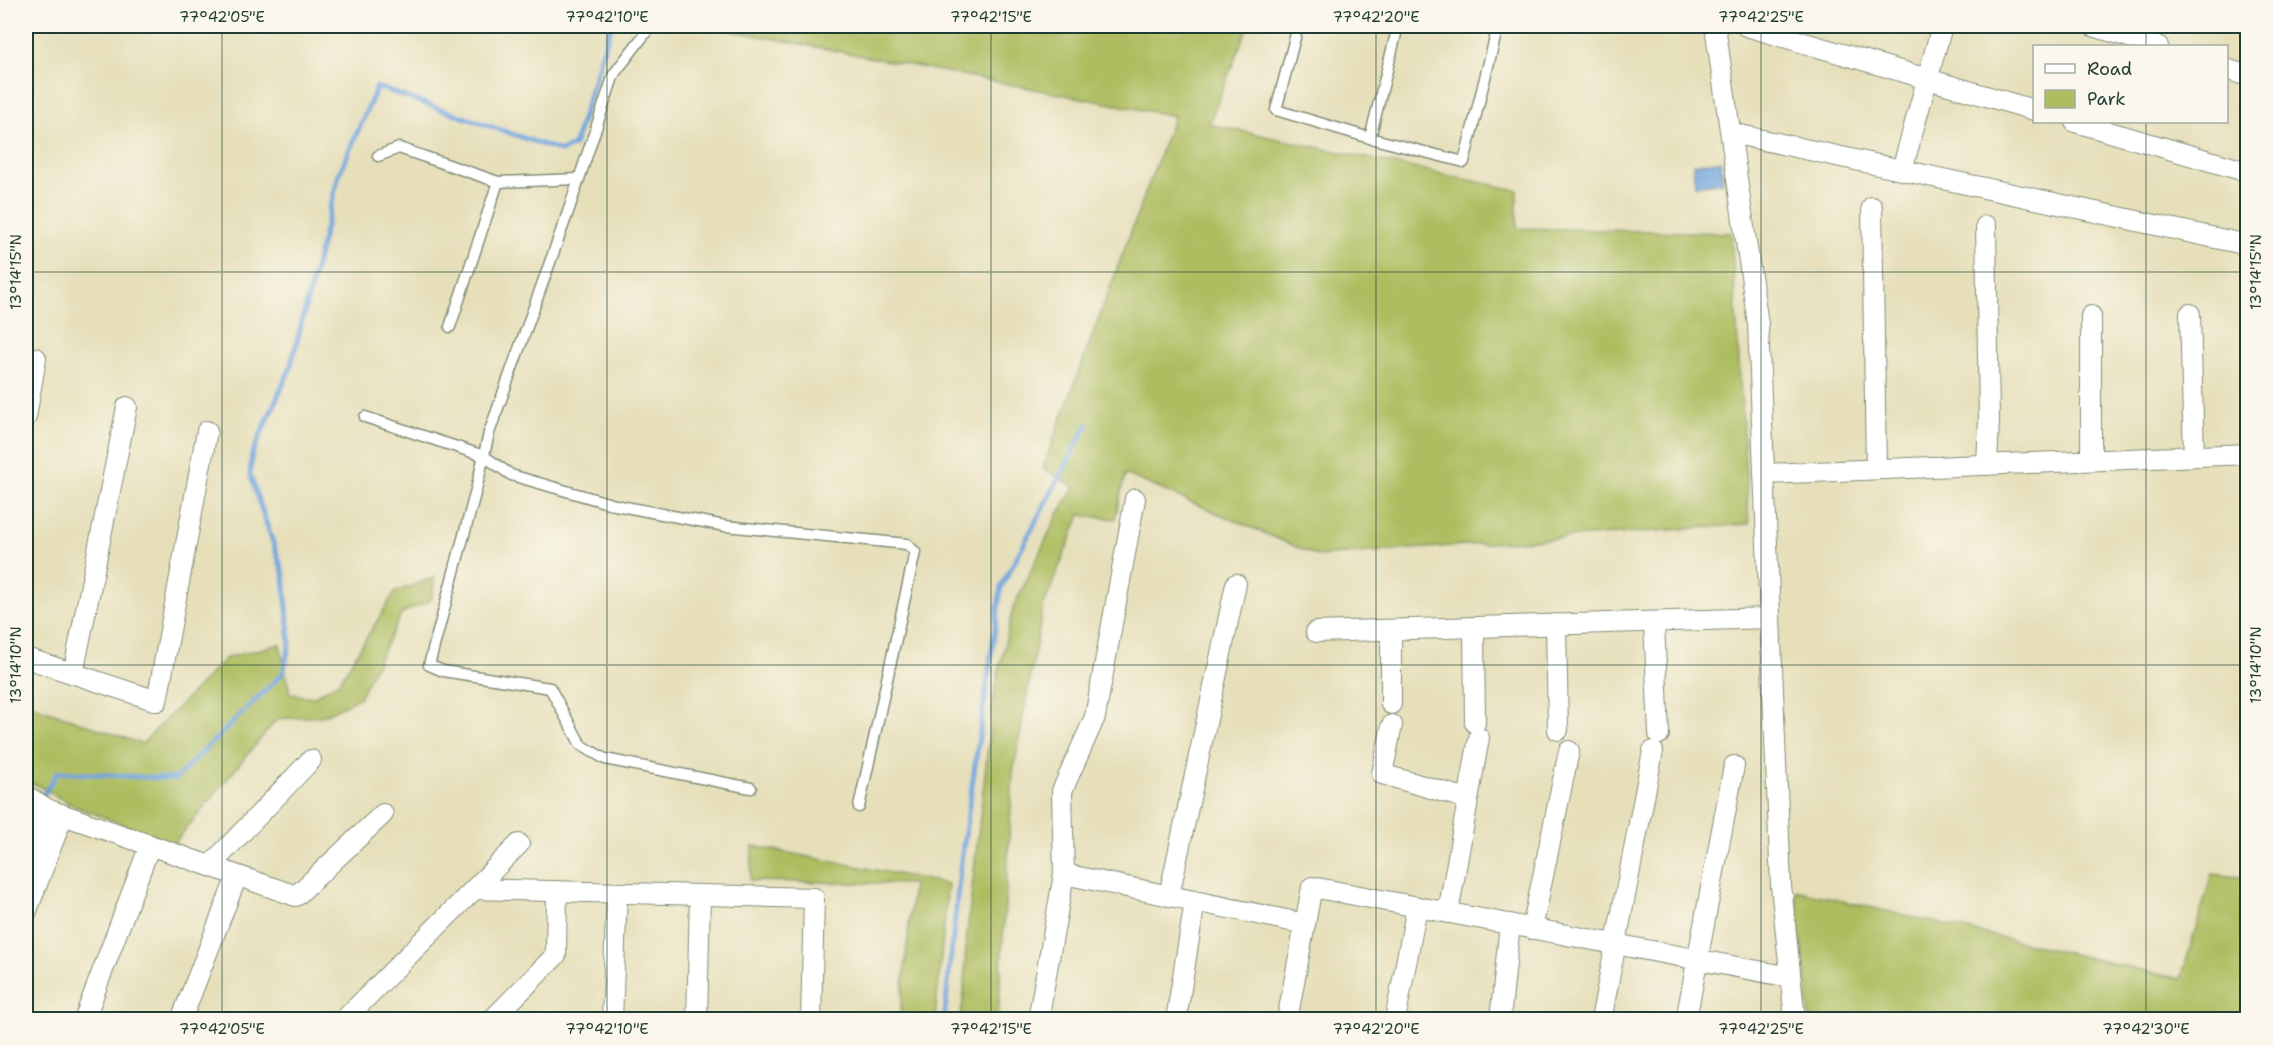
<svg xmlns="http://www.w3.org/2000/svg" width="2273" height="1045" font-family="'Shantell Sans',sans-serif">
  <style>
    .green { fill: #aebd60; stroke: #667d4a; stroke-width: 1.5 }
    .water { fill: #71a4dd; stroke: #487088; stroke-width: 1.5 }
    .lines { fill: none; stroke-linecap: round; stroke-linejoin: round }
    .stream { stroke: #71a4dd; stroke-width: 5 }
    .lane-casing { stroke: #828e77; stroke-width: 13 }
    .street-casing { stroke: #828e77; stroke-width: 22 }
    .lane { stroke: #fff; stroke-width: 10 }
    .street { stroke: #fff; stroke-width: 20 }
    .ticks { fill: none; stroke: #1f3d34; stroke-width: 1.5; stroke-opacity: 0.45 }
    .neatline { fill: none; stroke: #1f3d34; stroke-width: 2 }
    .ticks-label { font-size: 15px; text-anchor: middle; fill: #1f3d34 }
  </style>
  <rect width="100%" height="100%" fill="#fbf7ec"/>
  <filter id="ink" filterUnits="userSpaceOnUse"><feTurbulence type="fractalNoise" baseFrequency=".0167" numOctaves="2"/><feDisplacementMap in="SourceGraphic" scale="12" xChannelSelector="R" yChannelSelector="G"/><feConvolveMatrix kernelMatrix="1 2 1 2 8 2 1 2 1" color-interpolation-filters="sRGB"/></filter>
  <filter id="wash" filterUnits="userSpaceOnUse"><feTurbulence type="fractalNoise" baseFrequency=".008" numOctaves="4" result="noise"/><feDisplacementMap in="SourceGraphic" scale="24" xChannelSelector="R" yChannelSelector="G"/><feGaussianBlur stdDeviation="1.35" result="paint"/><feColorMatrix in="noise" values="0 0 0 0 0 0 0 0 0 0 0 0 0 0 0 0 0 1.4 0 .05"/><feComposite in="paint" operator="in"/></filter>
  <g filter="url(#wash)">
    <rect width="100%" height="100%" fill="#e6dfba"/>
    <g class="green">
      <polygon points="707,26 1248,26 1209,124 1517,190 1517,228 1731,233 1749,524 1318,556 1125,474 1115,519 1080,515 1043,607 1013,773 998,1019 960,1019 964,995 966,942 994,693 1013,608 1058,514 1075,487 1043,468 1174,116"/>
      <polygon points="435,577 431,600 402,613 359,698 322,716 277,719 174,843 74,806 26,779 26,720 28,704 142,744 226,658 280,644 290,694 313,697 339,682 395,592"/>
      <polygon points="753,846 948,884 935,1019 900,1019 913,884 750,881"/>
      <polygon points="2212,874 2247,878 2247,1019 1810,1019 1795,890 2181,979"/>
    </g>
    <polygon class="water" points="1720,161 1723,182 1695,186 1693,164"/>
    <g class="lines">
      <g class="stream">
        <polyline points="39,801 58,772 175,779 283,673 290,643 284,575 250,475 252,454 290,369 339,174 377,87 561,151 574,145 611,26"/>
        <polyline points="944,1020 961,861 1001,587 1087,425"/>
      </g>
    </g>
  </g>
  <g filter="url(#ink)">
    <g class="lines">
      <g class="lane-casing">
        <g id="lane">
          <polyline points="651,26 614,74 568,212 489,433 476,490 429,665 443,671 550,688 581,745 605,759 751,788"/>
          <polyline points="1298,26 1276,110 1370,138 1398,26"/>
          <polyline points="1370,138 1464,162 1498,26"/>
          <polyline points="378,156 399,148 498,182 579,179"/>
          <polyline points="450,327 498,182"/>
          <polyline points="365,417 484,456 511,475 615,505 725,526 907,544 915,552 859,807"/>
        </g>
      </g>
      <g class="street-casing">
        <g id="street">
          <polyline points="1715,26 1758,324 1781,886 1795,1020"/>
          <polyline points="1746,26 2034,110"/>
          <polyline points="2093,26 2158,46"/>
          <polyline points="2226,69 2248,76"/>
          <polyline points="2075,122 2248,172"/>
          <polyline points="1731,133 2248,245"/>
          <polyline points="1902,170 1942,26"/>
          <polyline points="1872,207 1876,469"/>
          <polyline points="1986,226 1989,420 1987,465"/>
          <polyline points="2190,314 2194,456"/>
          <polyline points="2091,316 2091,460"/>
          <polyline points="26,417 36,358"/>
          <polyline points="1764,474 2248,454"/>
          <polyline points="1654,622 1659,734"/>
          <polyline points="1556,624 1558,730"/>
          <polyline points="1474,627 1475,723"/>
          <polyline points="1391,630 1391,704"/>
          <polyline points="1316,632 1770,618"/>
          <polyline points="26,658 157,701 207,431"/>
          <polyline points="73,674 127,407"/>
          <polyline points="1392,725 1382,774 1468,799"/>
          <polyline points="26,796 49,810 296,896 383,814"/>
          <polyline points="26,818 42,828"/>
          <polyline points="210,866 311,760"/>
          <polyline points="26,872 49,810"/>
          <polyline points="1064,874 1305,924"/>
          <polyline points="474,889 814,898 811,1020"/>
          <polyline points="1169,896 1236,584"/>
          <polyline points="26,913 63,815"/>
          <polyline points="1448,913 1479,738"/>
          <polyline points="1532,929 1569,751"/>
          <polyline points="84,1020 150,845"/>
          <polyline points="181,1020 237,876"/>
          <polyline points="344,1020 519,844"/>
          <polyline points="492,1020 556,955 557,891"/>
          <polyline points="612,1020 617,893"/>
          <polyline points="697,1020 700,895"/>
          <polyline points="1038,1020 1064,874 1062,791 1095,717 1135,499"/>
          <polyline points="1176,1020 1195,901"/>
          <polyline points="1287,1020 1312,887 1790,977"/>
          <polyline points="1395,1020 1417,907"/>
          <polyline points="1500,1020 1510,924"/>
          <polyline points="1601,1020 1653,751"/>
          <polyline points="1686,1020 1734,766"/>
        </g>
      </g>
      <use href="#lane" class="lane"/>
      <use href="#street" class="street"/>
    </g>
  </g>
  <path class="ticks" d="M222,26v994M607,26v994M991,26v994M1376,26v994M1761,26v994M2146,26v20M2146,122v898M26,272h2222M26,665h2222"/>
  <rect width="2273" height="1045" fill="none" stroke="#fbf7ec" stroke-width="66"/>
  <rect x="2033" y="45" width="195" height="78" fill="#fbf7ec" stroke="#a3ada2" stroke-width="1.5"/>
  <rect x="2045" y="64" width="30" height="9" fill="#ffffff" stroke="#a3ada2" stroke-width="1.5"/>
  <text x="2087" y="75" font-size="18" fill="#1f3d34">Road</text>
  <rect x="2045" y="90" width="30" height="18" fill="#aebd60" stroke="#a3ada2" stroke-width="1.5"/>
  <text x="2087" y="105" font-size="18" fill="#1f3d34">Park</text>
  <rect x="33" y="33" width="2207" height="979" class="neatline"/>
  <g class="ticks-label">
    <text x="222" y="22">77°42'05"E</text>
    <text x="607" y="22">77°42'10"E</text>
    <text x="991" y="22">77°42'15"E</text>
    <text x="1376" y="22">77°42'20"E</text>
    <text x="1761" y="22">77°42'25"E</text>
    <text transform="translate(16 272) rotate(-90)" y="5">13°14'15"N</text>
    <text transform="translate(2256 272) rotate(-90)" y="5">13°14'15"N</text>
    <text transform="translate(16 665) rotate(-90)" y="5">13°14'10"N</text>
    <text transform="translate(2256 665) rotate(-90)" y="5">13°14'10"N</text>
    <text x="222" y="1034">77°42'05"E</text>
    <text x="607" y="1034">77°42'10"E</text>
    <text x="991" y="1034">77°42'15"E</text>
    <text x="1376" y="1034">77°42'20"E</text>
    <text x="1761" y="1034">77°42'25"E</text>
    <text x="2146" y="1034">77°42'30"E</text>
  </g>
</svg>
